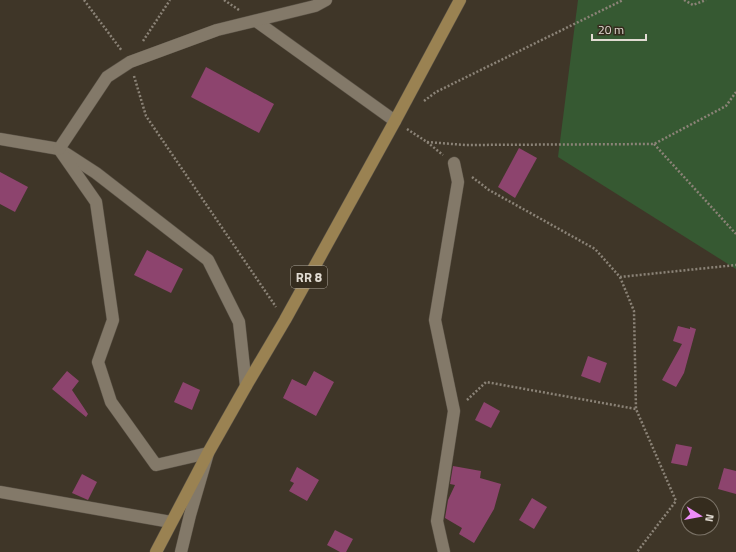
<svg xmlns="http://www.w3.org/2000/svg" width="736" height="552" font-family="'Titillium Web',sans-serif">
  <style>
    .green { fill: #365932 }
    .building { fill: #8d446e }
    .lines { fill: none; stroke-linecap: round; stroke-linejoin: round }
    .minor-casing { stroke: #5a5246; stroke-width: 13 }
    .major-casing { stroke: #5a5246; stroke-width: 13 }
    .path { stroke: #8b8377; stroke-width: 2.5; stroke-dasharray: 2 2; stroke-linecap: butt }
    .minor { stroke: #837969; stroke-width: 12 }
    .major { stroke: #9a8252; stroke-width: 12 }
    .labels { text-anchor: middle; stroke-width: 3; stroke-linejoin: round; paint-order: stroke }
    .shield { fill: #352c1e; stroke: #ada69c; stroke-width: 1 }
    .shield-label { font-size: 13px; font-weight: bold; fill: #e1dbd2 }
  </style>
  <rect width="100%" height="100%" fill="#3f3628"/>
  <polygon class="green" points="578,0 736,0 736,269 558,157"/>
  <g class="building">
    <polygon points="206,67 274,104 259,133 191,97"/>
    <polygon points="519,148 537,158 515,198 498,187"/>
    <polygon points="0,172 28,187 15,212 0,204"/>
    <polygon points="147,250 183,269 171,293 134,275"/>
    <polygon points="678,326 690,329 690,327 696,329 684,373 676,387 662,380 682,344 673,341"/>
    <polygon points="588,356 607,363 600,383 581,376"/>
    <polygon points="67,371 79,381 72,390 88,414 86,417 52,389"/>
    <polygon points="314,371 334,382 316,416 283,398 292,379 306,386"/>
    <polygon points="183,382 200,390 192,410 174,402"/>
    <polygon points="484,402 500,411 491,428 475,420"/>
    <polygon points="676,444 692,447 687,466 671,463"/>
    <polygon points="453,466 481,471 480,478 501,484 494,509 474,543 459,534 462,528 445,518 448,500 455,485 450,484"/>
    <polygon points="297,467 319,480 307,501 289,491 294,483 290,481"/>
    <polygon points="724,468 736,471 736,494 718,489"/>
    <polygon points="82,474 97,482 88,500 72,493"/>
    <polygon points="532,498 547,507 534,529 519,520"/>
    <polygon points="335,530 353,539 346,552 340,552 327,545"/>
  </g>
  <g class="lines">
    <g class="minor-casing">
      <g id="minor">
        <polyline points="256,21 395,121"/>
        <polyline points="0,139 59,149 96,173 208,260 239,322 246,386"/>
        <polyline points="59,149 96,202 113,320 98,362 111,402 156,465 208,453 190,515 181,552"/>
        <polyline points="59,149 107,77 130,62 217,30 315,6 326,0"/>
        <polyline points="0,492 171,522"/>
        <polyline points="444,552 437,521 454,411 435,320 458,182 454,163"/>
      </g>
    </g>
    <g class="major-casing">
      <polyline id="major" points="156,552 208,453 246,386 285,320 395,121 460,0"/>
    </g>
    <g class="path">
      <polyline points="84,0 122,51"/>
      <polyline points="224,0 239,10"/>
      <polyline points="684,0 693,5 706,0"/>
      <polyline points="143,41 170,0"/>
      <polyline points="134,76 146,116 276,307"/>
      <polyline points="424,101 436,92 623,0"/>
      <polyline points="407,129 427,142 443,155"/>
      <polyline points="427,142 465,145 654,144 726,106 736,92"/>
      <polyline points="654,144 736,234"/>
      <polyline points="472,177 489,190 595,249 620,277 736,265"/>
      <polyline points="620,277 634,311 636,409"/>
      <polyline points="467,400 486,382 636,409 676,501 637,552"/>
    </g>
    <use href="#minor" class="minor"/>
    <use href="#major" class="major"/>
  </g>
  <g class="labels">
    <rect class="shield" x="291" y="266" width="36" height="22" rx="3"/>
    <g class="shield-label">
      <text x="309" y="282">RR 8</text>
    </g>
  </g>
  <g transform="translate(700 516) rotate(101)"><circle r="19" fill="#352c1e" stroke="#7a7266"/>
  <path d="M0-3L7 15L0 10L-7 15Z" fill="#ed8cf9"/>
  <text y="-6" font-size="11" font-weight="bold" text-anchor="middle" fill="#e1dbd2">N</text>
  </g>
  <path d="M592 34v6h54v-6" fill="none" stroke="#e1dbd2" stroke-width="2"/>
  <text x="598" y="34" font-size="12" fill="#e1dbd2" stroke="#352c1e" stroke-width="3" paint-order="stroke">20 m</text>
</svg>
